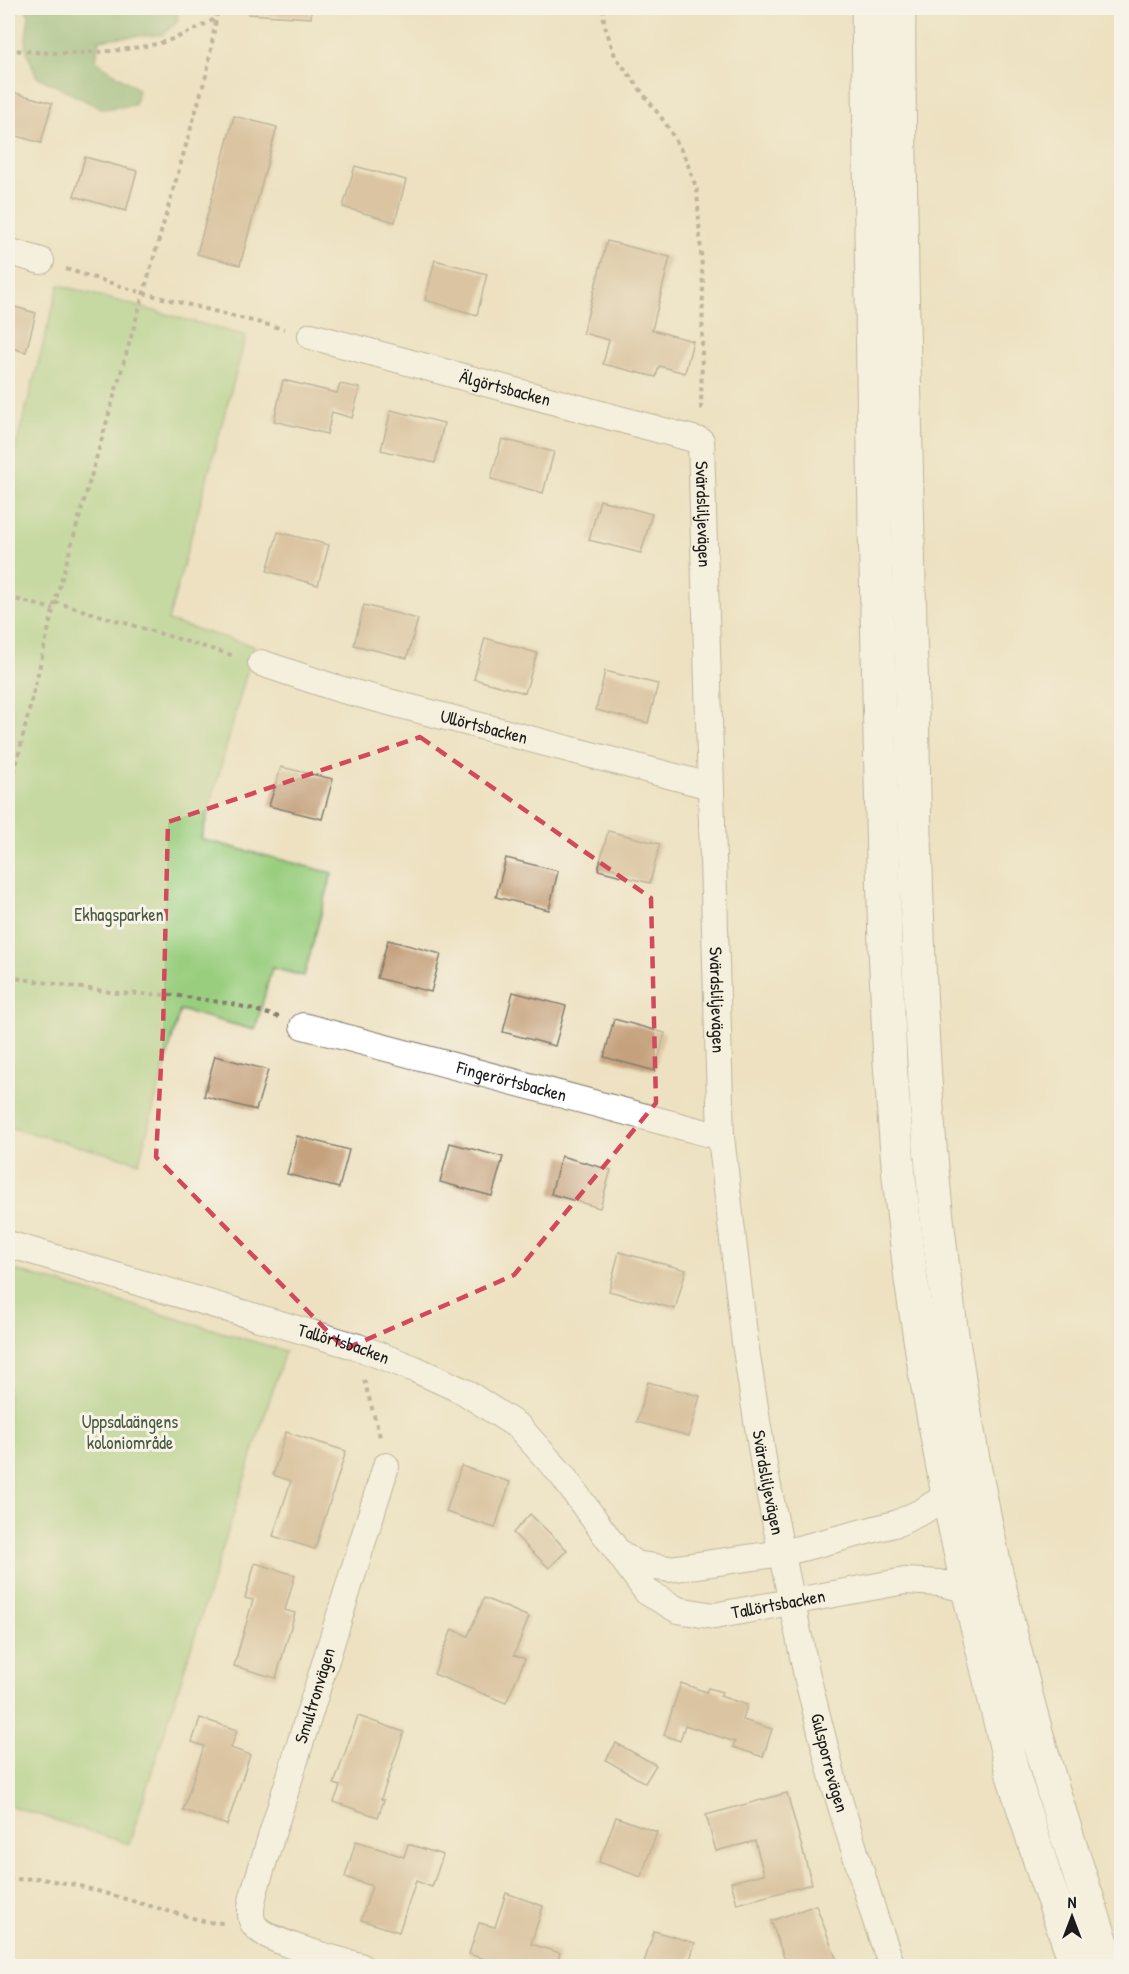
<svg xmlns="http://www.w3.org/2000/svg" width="1129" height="1974" font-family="'Patrick Hand',sans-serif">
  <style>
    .green { fill: #99ce7e; stroke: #5a754d; stroke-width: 1.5 }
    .forest { fill: #7ab16d; stroke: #4b6644; stroke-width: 1.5 }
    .building { fill: #c5a17d }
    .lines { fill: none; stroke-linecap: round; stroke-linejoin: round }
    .minor-casing { stroke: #847e6e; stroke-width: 28 }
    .trunk-casing { stroke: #847e6e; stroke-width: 35 }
    .path { stroke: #847e6e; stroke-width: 4; stroke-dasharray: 4.5 4.5; stroke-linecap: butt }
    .minor { stroke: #fff; stroke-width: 26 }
    .trunk { stroke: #fff; stroke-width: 33 }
    .marked { fill: none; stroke: #d1495b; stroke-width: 4.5; stroke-dasharray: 12 8; stroke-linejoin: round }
    .labels { text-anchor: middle; stroke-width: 6; stroke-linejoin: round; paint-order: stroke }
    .street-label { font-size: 18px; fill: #1c1c1c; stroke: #f7f3e8 }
    .park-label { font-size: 18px; fill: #485a3e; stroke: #f7f3e8 }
  </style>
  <rect width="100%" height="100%" fill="#f7f3e8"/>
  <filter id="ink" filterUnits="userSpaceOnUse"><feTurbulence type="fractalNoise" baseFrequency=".0167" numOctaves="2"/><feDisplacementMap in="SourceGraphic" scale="12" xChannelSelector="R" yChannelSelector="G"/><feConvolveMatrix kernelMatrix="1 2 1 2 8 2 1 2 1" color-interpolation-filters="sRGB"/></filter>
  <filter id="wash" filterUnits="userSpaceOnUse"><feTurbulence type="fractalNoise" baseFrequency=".008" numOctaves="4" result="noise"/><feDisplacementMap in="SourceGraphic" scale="24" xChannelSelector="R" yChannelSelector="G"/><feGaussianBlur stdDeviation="1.35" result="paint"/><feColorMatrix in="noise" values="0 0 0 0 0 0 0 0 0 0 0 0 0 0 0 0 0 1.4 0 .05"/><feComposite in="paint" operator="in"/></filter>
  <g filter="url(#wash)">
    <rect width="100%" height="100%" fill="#ede1c1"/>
    <g class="green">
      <polygon points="59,285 246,336 168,621 254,646 201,839 332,873 304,976 272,968 255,1030 180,1010 139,1162 8,1127 8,476"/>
      <polygon points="8,1268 285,1351 129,1844 8,1805"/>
    </g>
    <polygon class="forest" points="25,8 179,8 177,22 162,35 121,37 99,40 96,61 138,89 135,105 102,109 36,76 25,46 29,15"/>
    <g id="blocks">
      <g class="building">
        <polygon points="249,8 311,8 311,18 248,14"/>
        <polygon points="8,91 52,103 41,143 10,134 8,143"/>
        <polygon points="234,116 277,127 240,265 197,254"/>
        <polygon points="85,157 137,171 126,211 74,196"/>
        <polygon points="355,166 406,180 395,222 343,207"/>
        <polygon points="607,241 670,257 652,330 693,341 685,373 659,366 656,377 603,364 609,340 583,333"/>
        <polygon points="435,260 487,274 477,315 425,300"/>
        <polygon points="8,305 36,313 26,352 8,347"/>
        <polygon points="283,380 337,393 340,384 360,388 352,418 332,412 327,434 274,421"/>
        <polygon points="391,410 444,423 435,463 381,450"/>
        <polygon points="502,439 554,452 543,493 491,479"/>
        <polygon points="600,500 652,514 641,553 589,540"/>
        <polygon points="278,532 329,545 318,585 267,571"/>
        <polygon points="364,605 418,619 407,658 354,645"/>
        <polygon points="485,638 537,653 525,693 474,679"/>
        <polygon points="605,671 658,684 648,723 596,710"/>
        <polygon points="281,767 333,779 322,819 269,806"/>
        <polygon points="608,831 660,844 650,883 598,870"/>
        <polygon points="506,858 558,871 549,910 496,897"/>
        <polygon points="388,940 441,954 431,992 377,978"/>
        <polygon points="513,992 566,1006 555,1046 503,1032"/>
        <polygon points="614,1019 665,1033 655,1071 604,1057"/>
        <polygon points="215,1056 268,1070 256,1110 204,1096"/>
        <polygon points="297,1136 349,1150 339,1188 287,1174"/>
        <polygon points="450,1143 503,1157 492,1196 440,1182"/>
        <polygon points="561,1156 611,1170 600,1208 551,1194"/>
        <polygon points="619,1252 686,1270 675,1309 609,1291"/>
        <polygon points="648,1382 700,1396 689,1436 637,1422"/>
        <polygon points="286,1432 346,1451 315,1549 273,1536 291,1481 273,1475"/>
        <polygon points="461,1466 510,1482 495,1528 446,1512"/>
        <polygon points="530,1514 567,1550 549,1568 513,1533"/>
        <polygon points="255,1563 295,1575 285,1610 295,1613 276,1678 234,1666 253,1600 245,1598"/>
        <polygon points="484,1598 529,1617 514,1655 525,1659 506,1703 434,1674 452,1629 468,1636"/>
        <polygon points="681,1683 706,1692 708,1688 722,1692 720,1696 747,1705 743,1720 772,1729 763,1757 733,1747 735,1742 685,1725 680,1741 664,1735"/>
        <polygon points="358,1716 404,1732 381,1799 384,1800 378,1817 334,1802 340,1786 334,1784"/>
        <polygon points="200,1718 237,1730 231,1748 250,1755 227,1825 183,1810 204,1746 192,1742"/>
        <polygon points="616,1743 656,1765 645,1783 606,1760"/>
        <polygon points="787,1793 812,1884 737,1904 731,1882 764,1874 755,1841 716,1851 706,1815"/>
        <polygon points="616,1817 657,1832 641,1877 599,1862"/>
        <polygon points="356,1841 404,1857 408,1844 443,1855 432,1887 416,1881 399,1932 361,1920 372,1886 345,1877"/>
        <polygon points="506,1893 543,1906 531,1944 560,1953 556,1966 507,1966 469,1954 479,1923 495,1927"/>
        <polygon points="816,1905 839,1966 787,1966 771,1921"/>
        <polygon points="654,1931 695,1943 688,1966 643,1966"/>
      </g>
    </g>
  </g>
  <g filter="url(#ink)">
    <use href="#blocks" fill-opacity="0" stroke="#847e6e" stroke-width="1.5"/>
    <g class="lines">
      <g class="minor-casing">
        <g id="minor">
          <polyline points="8,251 41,261"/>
          <path id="s1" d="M311,336l390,105 20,696 24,206 20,129 42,204 27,107 41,135 17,48"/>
          <path id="s2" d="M261,663l78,26 371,97"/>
          <path id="s3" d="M303,1026l418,111"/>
          <path id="s4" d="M8,1244l350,103 57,22 50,23 54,35 43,48 85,117 31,18 36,6 191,-35 34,2 29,6"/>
          <polyline points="620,1553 635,1564 669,1569 783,1553 898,1523 923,1511 948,1495"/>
          <path id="s5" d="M360,1966c-21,-6 -99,-25 -107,-43 -5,-11 0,-26 3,-37l130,-420"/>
        </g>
      </g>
      <g class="trunk-casing">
        <g id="trunk">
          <polyline points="868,8 875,524 885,947 890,1063 899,1178 911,1280 925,1371 948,1495 968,1589 1013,1775 1046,1880 1077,1966"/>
          <path d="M899,8c-1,89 2,179 3,268 3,130 5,259 9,388 5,199 6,399 31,597 18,144 46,289 83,430 24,93 54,184 85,275"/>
        </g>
      </g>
      <g class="path">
        <polyline points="603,8 604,23 615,56 666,124 685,157 697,190 703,285 701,412"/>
        <path d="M8,49c47,7 105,5 152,-6 19,-5 38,-15 55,-24"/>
        <polyline points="66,269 143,293 284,329"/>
        <polyline points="8,597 53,609"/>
        <polyline points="55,602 235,656"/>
        <polyline points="8,799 55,602 207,72 218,8"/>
        <polyline points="8,977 117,993 173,995 233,1004 279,1017"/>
        <polyline points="364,1380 381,1440"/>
        <polyline points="8,1880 37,1878 76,1885 207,1922 223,1923"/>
      </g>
      <use href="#minor" class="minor"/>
      <use href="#trunk" class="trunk"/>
    </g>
  </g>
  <path d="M0 0H1129V1974H0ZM420,737l231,161 5,205 -142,172 -169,74 -189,-192 7,-127 5,-208z" fill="#ede1c1" fill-opacity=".55" fill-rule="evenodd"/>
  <path class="marked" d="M420,737l231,161 5,205 -142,172 -169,74 -189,-192 7,-127 5,-208z"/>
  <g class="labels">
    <g class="street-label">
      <text dy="6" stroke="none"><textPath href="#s1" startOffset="201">Älgörtsbacken</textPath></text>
      <text dy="6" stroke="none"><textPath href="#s1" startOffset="477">Svärdsliljevägen</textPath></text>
      <text dy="6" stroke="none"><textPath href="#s2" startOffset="232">Ullörtsbacken</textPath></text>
      <text dy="6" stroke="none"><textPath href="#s1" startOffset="963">Svärdsliljevägen</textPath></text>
      <text dy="6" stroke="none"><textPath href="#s3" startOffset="216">Fingerörtsbacken</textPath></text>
      <text dy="6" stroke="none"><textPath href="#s4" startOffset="350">Tallörtsbacken</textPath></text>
      <text dy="6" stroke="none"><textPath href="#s1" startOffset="1449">Svärdsliljevägen</textPath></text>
      <text dy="6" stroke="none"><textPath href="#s4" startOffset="892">Tallörtsbacken</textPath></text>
      <text dy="6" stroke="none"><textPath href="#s5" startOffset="354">Smultronvägen</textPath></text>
      <text dy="6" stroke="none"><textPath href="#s1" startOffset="1736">Gulsporrevägen</textPath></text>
    </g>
    <g class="park-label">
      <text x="119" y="921">Ekhagsparken</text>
      <text x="130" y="1428">Uppsalaängens<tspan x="130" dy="21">koloniområde</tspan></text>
    </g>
  </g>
  <rect width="1129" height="1974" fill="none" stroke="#f7f3e8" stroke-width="30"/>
  <g transform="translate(1072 1917)" stroke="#f7f3e8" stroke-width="4.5" paint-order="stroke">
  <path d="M0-4.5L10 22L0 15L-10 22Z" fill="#1c1c1c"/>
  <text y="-9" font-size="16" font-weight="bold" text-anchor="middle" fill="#1c1c1c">N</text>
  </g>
</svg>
